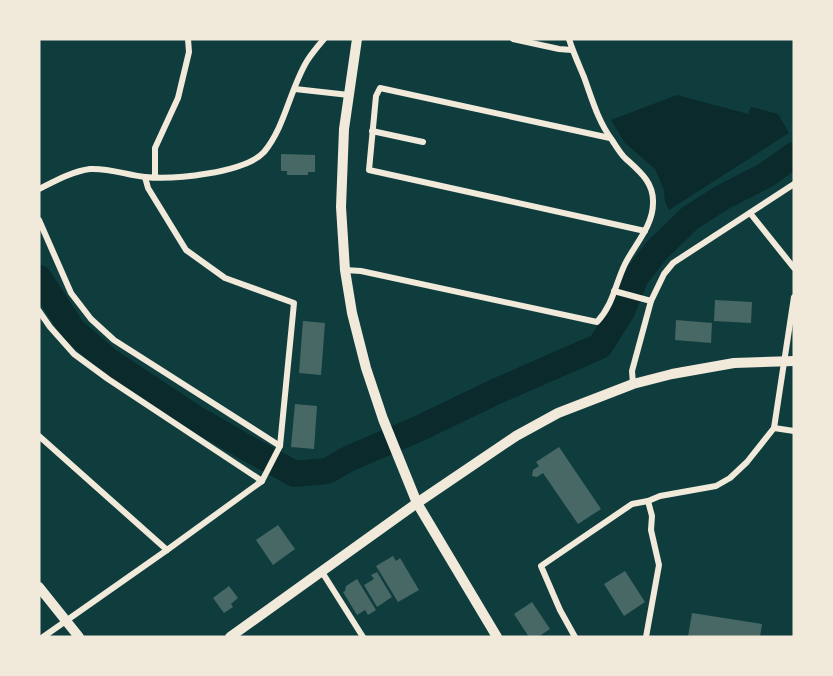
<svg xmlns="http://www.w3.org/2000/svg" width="833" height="676" font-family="Overpass,sans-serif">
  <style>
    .water { fill: #0a2a2b }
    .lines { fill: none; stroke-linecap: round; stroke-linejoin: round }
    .river { stroke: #0a2a2b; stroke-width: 26 }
    .building { fill: #486865 }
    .minor { stroke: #f1e9da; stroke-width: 6 }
    .tertiary { stroke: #f1e9da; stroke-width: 10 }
  </style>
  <rect width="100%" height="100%" fill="#0f3d3e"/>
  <polygon class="water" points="677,95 748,114 751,107 778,114 789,133 669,210 665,202 664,190 655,169 625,143 611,120"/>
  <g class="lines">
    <polyline class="river" points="39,278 73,330 109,361 195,418 247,448 295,474 327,471 350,458 418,429 497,391 600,346 622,311 636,277 656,251 690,218 723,197 766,175 794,155"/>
  </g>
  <g class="building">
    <polygon points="281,154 315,155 315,172 308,172 308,175 287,175 287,171 281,171"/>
    <polygon points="715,300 752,302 751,323 714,321"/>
    <polygon points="676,320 712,323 711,343 675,340"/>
    <polygon points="303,321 325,323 321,375 299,373"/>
    <polygon points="295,404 317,406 314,449 291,447"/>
    <polygon points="559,447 601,509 578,524 543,473 537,477 532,476 533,470 539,466 536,462"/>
    <polygon points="278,525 295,549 273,565 256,540"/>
    <polygon points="393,556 396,561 400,558 419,590 398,602 376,566"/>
    <polygon points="625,571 645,602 624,616 604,584"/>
    <polygon points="377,572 392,597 377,607 364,585 374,579 371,575"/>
    <polygon points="357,579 376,610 368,615 365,610 357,615 343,592 345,591 346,586"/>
    <polygon points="229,586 238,598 231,604 233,607 224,613 213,598"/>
    <polygon points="532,602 550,629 538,637 529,637 514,614"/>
    <polygon points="692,613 762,624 760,637 688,637"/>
  </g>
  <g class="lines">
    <g class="minor">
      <polyline points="513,39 559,49 572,50"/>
      <polyline points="295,89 349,95"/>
      <polyline points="372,131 423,142"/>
      <polyline points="610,138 380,88 376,96 369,170 645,231"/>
      <polyline points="155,177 155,148 178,98 189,52 188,39"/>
      <path d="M39,189c16,-8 34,-18 51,-20 20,-1 36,6 55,8 27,3 100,-4 119,-25 21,-25 26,-63 43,-91 5,-8 11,-15 17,-22"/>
      <polyline points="750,213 794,268"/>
      <polyline points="39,220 71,293 91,319 114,340 280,446"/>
      <path d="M345,270l16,1 236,51c16,-17 18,-37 28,-58 10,-20 28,-38 28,-61 1,-21 -14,-32 -28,-45 -5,-5 -9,-12 -13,-18 -14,-19 -20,-41 -28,-63 -5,-12 -11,-25 -15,-38"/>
      <polyline points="614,291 651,301"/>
      <polyline points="39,311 50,327 74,354 108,379 262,481"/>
      <polyline points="633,384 632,371 651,301 664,274 673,263 794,184"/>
      <polyline points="774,428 794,431"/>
      <polyline points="39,436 167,550"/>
      <polyline points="322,572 363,637"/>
      <polyline points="43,637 167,550 262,481 280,446 294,303 225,278 186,250 148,188 145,177"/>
      <polyline points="575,637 560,610 541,566 632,504 648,501 660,496 716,486 730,478 747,462 774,428 794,297"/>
      <polyline points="646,637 659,565 651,530 652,516 648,501"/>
    </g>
    <g class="tertiary">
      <polyline points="357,39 344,129 341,207 345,270 352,313 366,368 383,419 417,503 497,637"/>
      <polyline points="39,587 79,637"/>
      <polyline points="230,637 417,503 516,436 558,413 633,384 672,374 734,363 794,361"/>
    </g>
  </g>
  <rect width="833" height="676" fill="none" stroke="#f1e9da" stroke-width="81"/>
</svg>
